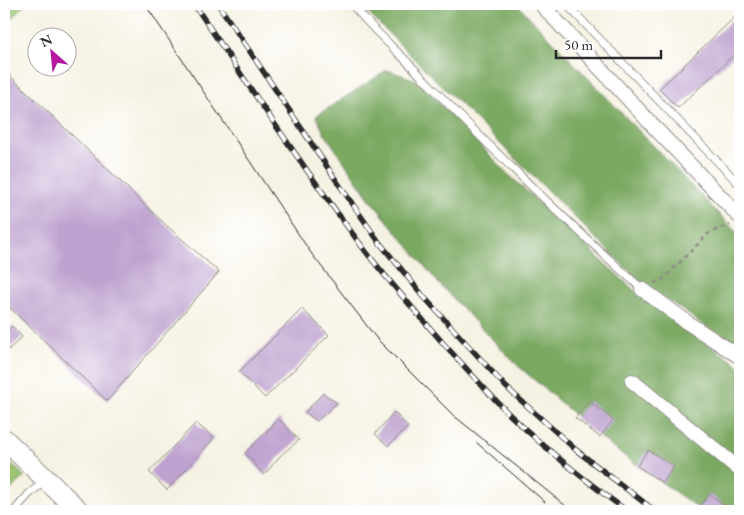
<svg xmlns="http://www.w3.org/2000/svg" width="744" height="515" font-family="'EB Garamond',serif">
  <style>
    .green { fill: #9ac36f; stroke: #62774d }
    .forest { fill: #7ba962; stroke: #536a46 }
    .building { fill: #bea2cf }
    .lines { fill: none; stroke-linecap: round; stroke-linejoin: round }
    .lane-casing { stroke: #908e87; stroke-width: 9 }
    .street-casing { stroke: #908e87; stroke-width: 16 }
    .secondary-casing { stroke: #908e87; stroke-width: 22 }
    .path { stroke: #908e87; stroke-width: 2.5; stroke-dasharray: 4 4; stroke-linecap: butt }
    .lane { stroke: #fff; stroke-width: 7 }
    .street { stroke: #fff; stroke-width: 14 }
    .secondary { stroke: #fff; stroke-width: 20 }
    .tram { stroke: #2b2b2b; stroke-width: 1 }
    .rail-casing { stroke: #2b2b2b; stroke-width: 5.5 }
    .rail { stroke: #fff; stroke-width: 4; stroke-dasharray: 11; stroke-linecap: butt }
  </style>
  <rect width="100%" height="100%" fill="#fff"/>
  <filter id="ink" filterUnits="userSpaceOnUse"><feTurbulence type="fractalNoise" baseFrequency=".02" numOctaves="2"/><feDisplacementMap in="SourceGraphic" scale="10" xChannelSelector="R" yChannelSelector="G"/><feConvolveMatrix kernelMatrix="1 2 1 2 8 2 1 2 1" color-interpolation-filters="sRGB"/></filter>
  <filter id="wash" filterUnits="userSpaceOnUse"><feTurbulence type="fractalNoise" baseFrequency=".0096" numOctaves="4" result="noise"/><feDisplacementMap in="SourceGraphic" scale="20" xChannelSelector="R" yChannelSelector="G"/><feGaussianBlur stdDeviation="1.12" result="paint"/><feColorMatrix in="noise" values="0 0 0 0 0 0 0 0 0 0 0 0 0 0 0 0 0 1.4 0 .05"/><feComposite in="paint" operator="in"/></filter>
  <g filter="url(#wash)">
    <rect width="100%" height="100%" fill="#f6f2e3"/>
    <g class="green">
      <polygon points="4,4 25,4 4,28"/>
      <polygon points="4,457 25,477 4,495"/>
    </g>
    <g class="forest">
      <polygon points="363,4 517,4 740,236 740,350 636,278 369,14"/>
      <polygon points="387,70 417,80 508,174 637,293 705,342 740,366 740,511 702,511 612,447 517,365 440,285 368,197 323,131 316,116"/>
    </g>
    <g id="blocks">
      <g class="building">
        <polygon points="740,12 740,49 678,108 659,89"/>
        <polygon points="4,70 167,226 219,272 107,401 4,302"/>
        <polygon points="302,309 329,335 265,398 239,372"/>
        <polygon points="12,326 22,337 5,353 4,352 4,334"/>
        <polygon points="323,393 337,403 317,421 305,412"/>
        <polygon points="589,401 613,420 600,437 575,418"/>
        <polygon points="394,412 408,427 388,446 375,434"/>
        <polygon points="279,419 299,440 281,455 264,475 245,453"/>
        <polygon points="196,423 214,438 167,490 149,472"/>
        <polygon points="648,450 674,466 663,483 637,466"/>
        <polygon points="710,494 731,511 702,511 698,508"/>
      </g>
    </g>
  </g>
  <g filter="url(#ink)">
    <use href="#blocks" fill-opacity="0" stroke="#908e87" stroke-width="1"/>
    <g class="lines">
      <g class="lane-casing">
        <g id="lane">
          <path d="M352,4c20,26 46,47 68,71 71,74 145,145 222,214"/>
          <polyline points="566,4 740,185"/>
          <polyline points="14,511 29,494 46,480"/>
        </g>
      </g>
      <g class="street-casing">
        <g id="street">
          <polyline points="541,4 655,128 740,217"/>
          <polyline points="642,289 688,323 740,357"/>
          <polyline points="632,381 740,470"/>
        </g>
      </g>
      <g class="secondary-casing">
        <polyline id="secondary" points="4,439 79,511"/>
      </g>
      <polyline class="path" points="654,283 663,279 709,233 730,225"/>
      <use href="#lane" class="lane"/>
      <use href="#street" class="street"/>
      <use href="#secondary" class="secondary"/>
      <g class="tram">
        <polyline points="145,4 311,253 377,339 453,415 572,511"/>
        <polyline points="477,443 545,502"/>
      </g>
      <g class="rail-casing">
        <g id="rail">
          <path d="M194,4c56,84 112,168 173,249 24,31 50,60 76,90 22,24 44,49 67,72 37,35 77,67 117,96"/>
          <polyline points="218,4 338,183 379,242 424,297 506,387 576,450 655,511"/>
        </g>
      </g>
      <use href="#rail" class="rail"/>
    </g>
  </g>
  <rect width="744" height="515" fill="none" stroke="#fff" stroke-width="20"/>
  <g transform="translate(52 52) rotate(333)"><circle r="24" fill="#ffffff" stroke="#aaaaaa"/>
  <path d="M0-4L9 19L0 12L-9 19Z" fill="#b5179e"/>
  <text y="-8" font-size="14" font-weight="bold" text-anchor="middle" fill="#2b2b2b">N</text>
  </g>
  <path d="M556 50v8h105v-8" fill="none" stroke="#2b2b2b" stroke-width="2.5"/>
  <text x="564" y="50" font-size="15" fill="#2b2b2b" stroke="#ffffff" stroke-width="4" paint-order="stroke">50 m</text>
</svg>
